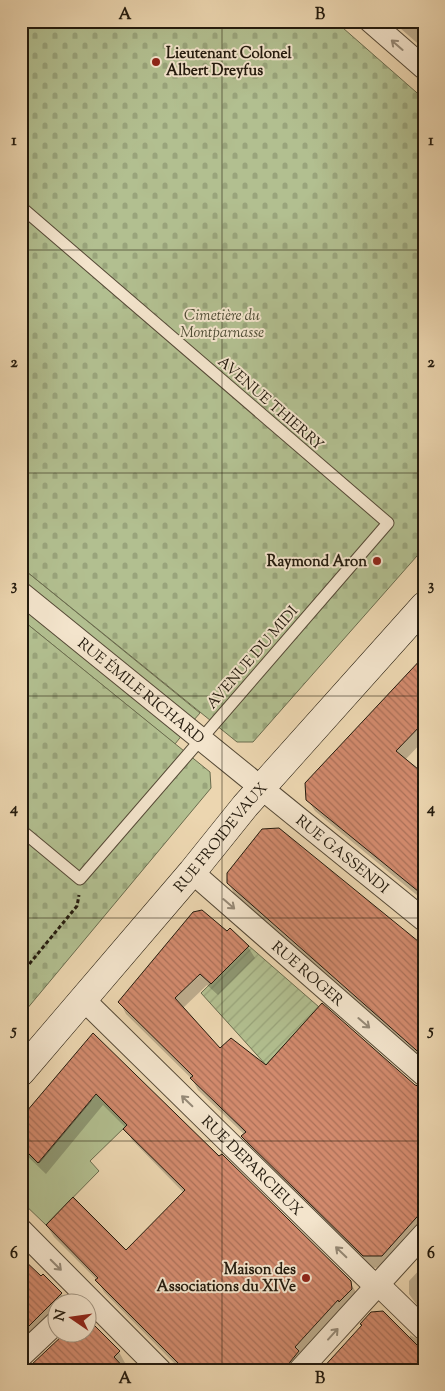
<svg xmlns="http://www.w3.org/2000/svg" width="445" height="1391" font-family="'Sorts Mill Goudy',serif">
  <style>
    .green { fill: #b2bf90; stroke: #6a6c4e }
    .cemetery { fill: url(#cemetery-stones); stroke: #6a6c4e }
    .garden { fill: url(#garden-furrows); stroke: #6a6c4e }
    .shadow { fill: #0003 }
    .building { fill: url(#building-back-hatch); stroke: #231a0d }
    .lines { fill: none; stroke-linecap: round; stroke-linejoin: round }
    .lane-casing { stroke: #554936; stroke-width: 13 }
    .street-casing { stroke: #554936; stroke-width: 24 }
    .secondary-casing { stroke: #231a0d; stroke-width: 29 }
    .path { stroke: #231a0d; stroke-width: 3; stroke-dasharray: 4 2.5; stroke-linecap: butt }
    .lane { stroke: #f3e4cc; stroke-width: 11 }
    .street { stroke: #f3e4cc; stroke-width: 22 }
    .secondary { stroke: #f3e4cc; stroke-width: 28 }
    .oneway { stroke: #958976 }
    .grid { fill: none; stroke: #231a0d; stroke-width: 1; stroke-opacity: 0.55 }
    .poi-dot { fill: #8f2418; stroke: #f3e4cc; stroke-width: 2 }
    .labels { text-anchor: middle; stroke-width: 4; stroke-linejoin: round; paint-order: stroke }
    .poi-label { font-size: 15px; font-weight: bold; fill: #231a0d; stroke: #f3e4cc; text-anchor: end }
    .park-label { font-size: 15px; font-style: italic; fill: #4e4c34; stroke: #f3e4cc }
    .street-label { font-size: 15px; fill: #231a0d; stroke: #f3e4cc }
    .neatline { fill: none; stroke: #231a0d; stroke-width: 2 }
    .grid-label { font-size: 16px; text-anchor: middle; font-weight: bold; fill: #231a0d }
  </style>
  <defs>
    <pattern id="cemetery-stones" width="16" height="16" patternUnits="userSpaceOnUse" patternTransform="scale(1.25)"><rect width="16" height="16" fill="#b2bf90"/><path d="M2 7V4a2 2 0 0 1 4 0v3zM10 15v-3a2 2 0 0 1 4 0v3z" fill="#99a47b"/></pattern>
    <pattern id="garden-furrows" width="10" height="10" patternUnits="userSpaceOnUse" patternTransform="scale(1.25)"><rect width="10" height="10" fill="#b2bf90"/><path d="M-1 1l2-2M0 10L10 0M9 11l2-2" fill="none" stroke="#99a47b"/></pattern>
    <pattern id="building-back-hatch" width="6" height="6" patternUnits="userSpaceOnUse" patternTransform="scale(1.25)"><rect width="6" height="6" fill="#d28a6d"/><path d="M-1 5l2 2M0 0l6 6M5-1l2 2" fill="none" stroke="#aa7058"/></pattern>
  </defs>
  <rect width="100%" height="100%" fill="#ecd6b0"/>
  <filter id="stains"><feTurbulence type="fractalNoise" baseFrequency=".004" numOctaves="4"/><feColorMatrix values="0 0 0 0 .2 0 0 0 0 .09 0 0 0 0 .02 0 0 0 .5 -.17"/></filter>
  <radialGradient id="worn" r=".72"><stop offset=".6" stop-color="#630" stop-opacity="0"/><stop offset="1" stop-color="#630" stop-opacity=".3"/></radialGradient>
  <g class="green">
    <polygon points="21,567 200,713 193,721 21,582"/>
    <polygon points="21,603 183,734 175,744 21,619"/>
    <polygon points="93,1089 127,1125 90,1161 99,1171 46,1225 21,1201 21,1146 39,1163 91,1101"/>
  </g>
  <g class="cemetery">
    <polygon points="21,21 335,21 424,99 424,548 253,742 237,742 21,567"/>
    <polygon points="21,619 210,772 211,788 21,1016"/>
  </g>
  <polygon class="garden" points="249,946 319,1007 266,1065 201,993"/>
  <g class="shadow">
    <polygon points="392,21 424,21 424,49"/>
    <polygon points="424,658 424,740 405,760 424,775 424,901 315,811 308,800"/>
    <polygon points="228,882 424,947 424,1062 235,895"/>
    <polygon points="228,933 248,947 255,958 218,995 207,985 183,1008 220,1050 267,1066 424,1088 424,1227 389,1267 371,1268 250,1148 243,1136 245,1135 198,1090 192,1079 126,1014 120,1002"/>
    <polygon points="93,1035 219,1158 350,1282 357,1294 295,1370 181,1370 104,1292 97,1280 54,1237 47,1226 126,1251 184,1193 132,1140 126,1128 103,1105 46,1174 21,1150 21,1120"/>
    <polygon points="21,1259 41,1278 43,1276 71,1304 58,1304 58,1321 21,1354"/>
    <polygon points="424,1265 424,1315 409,1294 409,1281"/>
    <polygon points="88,1320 119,1352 125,1363 122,1366 126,1370 21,1370 30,1367 66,1334 88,1334"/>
    <polygon points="410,1335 424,1343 424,1370 410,1341"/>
  </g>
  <g class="building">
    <polygon points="424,656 424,722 396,751 424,774 424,896 306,800 305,783"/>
    <polygon points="279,828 424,946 424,1057 227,883 227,873 262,829"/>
    <polygon points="202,910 227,931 230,928 249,946 211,984 200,974 175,998 220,1048 231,1038 266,1065 322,1003 415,1085 424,1088 424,1209 382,1256 363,1256 241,1136 246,1132 190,1078 193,1076 118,1002 193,912"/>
    <polygon points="93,1033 219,1156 222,1154 351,1281 352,1289 339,1302 338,1300 295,1347 299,1351 290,1362 287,1370 185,1370 95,1280 98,1278 46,1225 73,1197 126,1250 185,1190 123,1129 127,1125 96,1094 38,1163 21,1146 21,1118"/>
    <polygon points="21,1257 41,1276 43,1274 62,1293 21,1334 26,1334 21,1338"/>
    <polygon points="383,1311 424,1352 424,1370 321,1370 362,1325 360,1324 371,1312"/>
    <polygon points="88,1319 120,1351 114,1357 126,1370 21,1370 30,1366 64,1334 88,1334"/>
  </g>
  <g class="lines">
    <g class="lane-casing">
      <polyline id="lane" points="21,207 388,523 80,879 21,830"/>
    </g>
    <g class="street-casing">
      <g id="street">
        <polyline points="370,21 424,68"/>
        <path id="s1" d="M21,593l403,327"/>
        <path id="s2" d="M192,872l232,203"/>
        <path id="s3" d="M84,1000l284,279 18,13 38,37"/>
        <polyline points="21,1230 160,1370"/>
        <polyline points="21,1356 58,1321"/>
        <polyline points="300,1370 424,1234"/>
      </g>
    </g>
    <g class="secondary-casing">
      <g id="secondary">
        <path id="s4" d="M21,1072l171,-200 53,-66 179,-200"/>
      </g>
    </g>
    <polyline class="path" points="21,974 77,906 79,895"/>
    <use href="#lane" class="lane"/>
    <use href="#street" class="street"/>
    <use href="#secondary" class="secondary"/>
  </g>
  <defs><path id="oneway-shaft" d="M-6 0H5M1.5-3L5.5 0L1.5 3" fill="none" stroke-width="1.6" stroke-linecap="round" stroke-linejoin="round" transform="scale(1.25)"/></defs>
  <g class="oneway">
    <use href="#oneway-shaft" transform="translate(397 45) rotate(-139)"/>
    <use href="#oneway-shaft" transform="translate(229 904) rotate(41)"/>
    <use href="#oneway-shaft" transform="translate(364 1023) rotate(41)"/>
    <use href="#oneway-shaft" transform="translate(187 1101) rotate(-136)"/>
    <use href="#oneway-shaft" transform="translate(341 1252) rotate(-136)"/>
    <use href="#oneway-shaft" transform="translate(56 1265) rotate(45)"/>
    <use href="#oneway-shaft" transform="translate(333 1334) rotate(-48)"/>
  </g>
  <path class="grid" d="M222,21v1349M21,250h403M21,473h403M21,696h403M21,918h403M21,1141h403"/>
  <g class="poi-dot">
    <circle cx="156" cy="62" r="5"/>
    <circle cx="377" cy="561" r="5"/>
    <circle cx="306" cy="1278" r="5"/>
  </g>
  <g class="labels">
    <g class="poi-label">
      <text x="166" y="58" text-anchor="start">Lieutenant Colonel<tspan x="166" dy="17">Albert Dreyfus</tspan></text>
      <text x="367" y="566">Raymond Aron</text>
      <text x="296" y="1274">Maison des<tspan x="296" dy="17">Associations du XIVe</tspan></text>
    </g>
    <g class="park-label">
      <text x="222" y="320">Cimetière du<tspan x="222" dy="17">Montparnasse</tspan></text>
    </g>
    <g class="street-label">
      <text transform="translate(271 403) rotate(41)" y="5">AVENUE THIERRY</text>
      <text transform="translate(252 657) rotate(-49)" y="5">AVENUE DU MIDI</text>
      <text dy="5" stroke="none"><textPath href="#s1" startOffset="155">RUE ÉMILE RICHARD</textPath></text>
      <text dy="5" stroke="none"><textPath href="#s4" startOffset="308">RUE FROIDEVAUX</textPath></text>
      <text dy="5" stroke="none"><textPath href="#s1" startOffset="414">RUE GASSENDI</textPath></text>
      <text dy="5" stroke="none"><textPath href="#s2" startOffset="154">RUE ROGER</textPath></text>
      <text dy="5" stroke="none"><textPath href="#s3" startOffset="236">RUE DEPARCIEUX</textPath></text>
    </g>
  </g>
  <rect width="445" height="1391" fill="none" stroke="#ecd6b0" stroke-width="55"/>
  <g transform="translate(72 1318) rotate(283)"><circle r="24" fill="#f3e4cc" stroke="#a09380"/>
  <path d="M0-4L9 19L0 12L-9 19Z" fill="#8f2418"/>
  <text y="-8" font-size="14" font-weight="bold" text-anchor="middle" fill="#231a0d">N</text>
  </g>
  <rect x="28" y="28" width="390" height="1336" class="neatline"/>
  <g class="grid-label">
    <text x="125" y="19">A</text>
    <text x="320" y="19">B</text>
    <text x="14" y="145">1</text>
    <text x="431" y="145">1</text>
    <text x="14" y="367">2</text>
    <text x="431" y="367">2</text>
    <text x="14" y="590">3</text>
    <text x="431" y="590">3</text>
    <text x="14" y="813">4</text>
    <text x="431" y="813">4</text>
    <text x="14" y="1035">5</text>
    <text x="431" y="1035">5</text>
    <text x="14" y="1258">6</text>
    <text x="431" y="1258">6</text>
    <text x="125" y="1383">A</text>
    <text x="320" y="1383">B</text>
  </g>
  <rect width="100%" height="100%" filter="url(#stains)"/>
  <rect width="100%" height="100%" fill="url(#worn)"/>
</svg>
